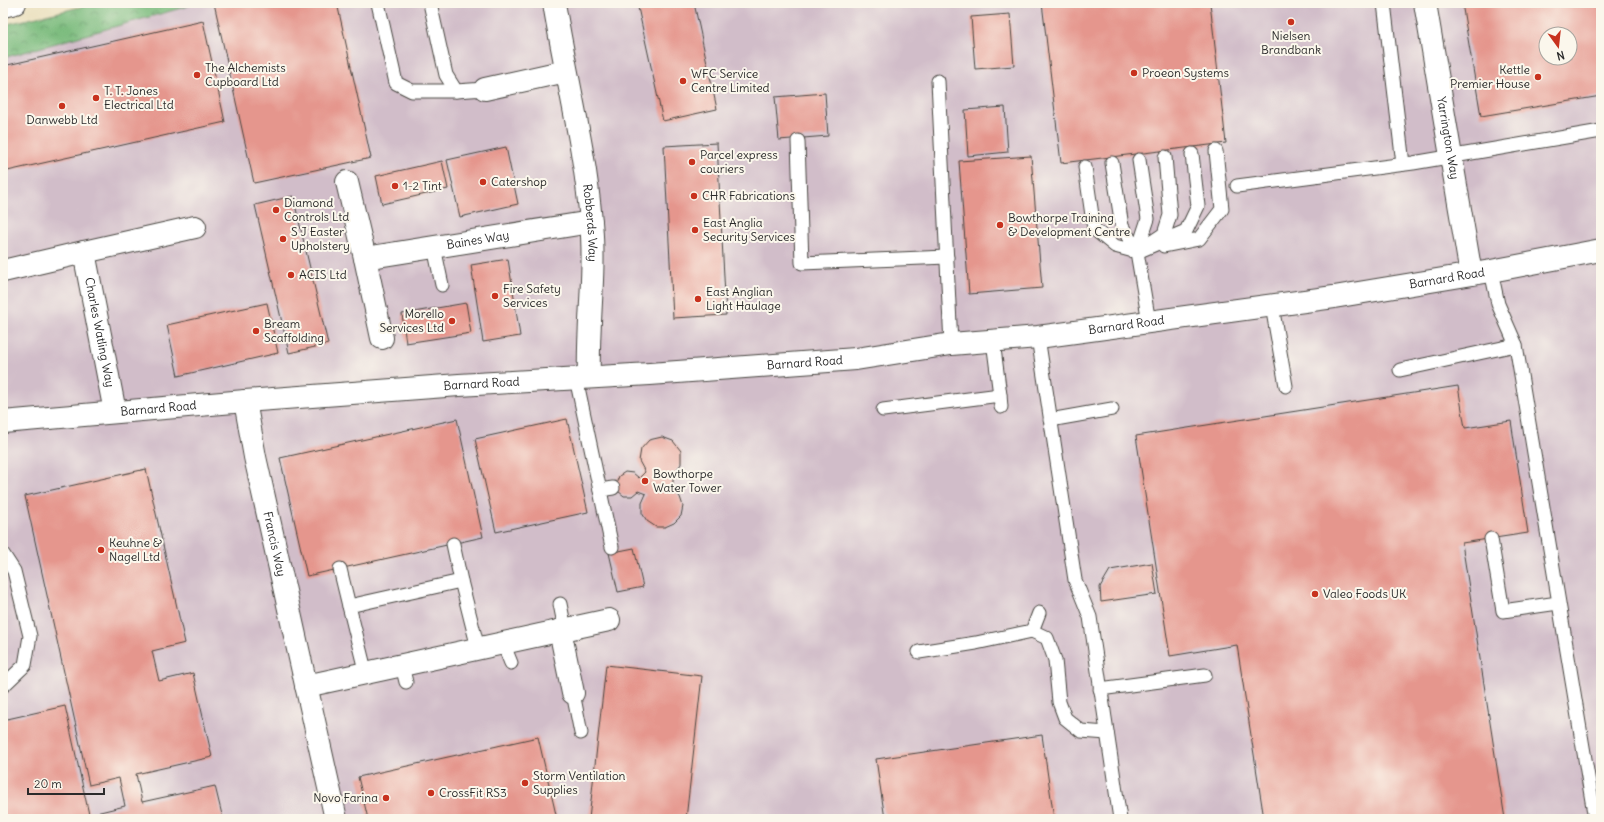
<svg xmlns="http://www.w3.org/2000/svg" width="1604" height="822" font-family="Delius,sans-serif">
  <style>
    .industrial { fill: #d1bdc9; fill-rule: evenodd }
    .forest { fill: url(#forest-crowns); stroke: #527354 }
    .building { fill: #e5968d; fill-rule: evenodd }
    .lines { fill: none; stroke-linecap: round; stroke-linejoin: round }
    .lane-casing { stroke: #484641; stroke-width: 15 }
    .street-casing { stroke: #484641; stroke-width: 24 }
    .lane { stroke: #fff; stroke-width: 13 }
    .street { stroke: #fff; stroke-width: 22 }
    .poi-dot { fill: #c8321e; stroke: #fbf7ec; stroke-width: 1.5 }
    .labels { text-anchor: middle; stroke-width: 4; stroke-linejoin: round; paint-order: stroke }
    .poi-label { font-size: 12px; fill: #2b2b2b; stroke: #fbf7ec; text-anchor: start }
    .street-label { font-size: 12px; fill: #2b2b2b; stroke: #fbf7ec }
  </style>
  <defs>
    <pattern id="forest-crowns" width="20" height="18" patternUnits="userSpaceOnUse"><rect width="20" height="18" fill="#7abb7d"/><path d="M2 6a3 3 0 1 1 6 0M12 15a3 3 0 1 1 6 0" fill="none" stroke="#649867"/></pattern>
  </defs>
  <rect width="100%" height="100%" fill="#fbf7ec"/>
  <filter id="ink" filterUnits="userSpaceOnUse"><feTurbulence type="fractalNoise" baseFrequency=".025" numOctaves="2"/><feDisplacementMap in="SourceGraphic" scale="8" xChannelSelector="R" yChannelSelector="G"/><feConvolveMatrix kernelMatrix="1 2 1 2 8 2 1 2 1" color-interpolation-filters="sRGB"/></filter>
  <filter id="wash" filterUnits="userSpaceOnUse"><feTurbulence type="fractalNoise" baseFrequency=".012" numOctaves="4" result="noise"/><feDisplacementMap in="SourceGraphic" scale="16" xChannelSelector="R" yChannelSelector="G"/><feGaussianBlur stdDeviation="0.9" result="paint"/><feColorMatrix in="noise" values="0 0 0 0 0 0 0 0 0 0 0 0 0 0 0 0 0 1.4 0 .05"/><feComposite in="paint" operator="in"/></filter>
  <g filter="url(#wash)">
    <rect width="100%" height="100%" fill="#ebe1c0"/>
    <path class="industrial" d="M194,3h1407v816h-1598v-761l182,-51zM1546,34h24v24h-24z"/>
    <polygon class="forest" points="98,3 194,3 185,7 3,58 3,25"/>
    <g id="blocks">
      <g class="building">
        <polygon points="214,3 337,3 371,158 254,183"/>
        <polygon points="637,3 694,3 717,109 663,121"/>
        <polygon points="1042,3 1210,3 1226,143 1061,163"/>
        <path d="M1462,3h139v93l-120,20zM1546,34h24v24h-24z"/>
        <polygon points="1010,14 1014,66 975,69 971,17"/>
        <polygon points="203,21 225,122 3,172 3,66"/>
        <polygon points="825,93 828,136 779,140 775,97"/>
        <polygon points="1005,107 1008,152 968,156 965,110"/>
        <polygon points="717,143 726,315 673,318 664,146"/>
        <polygon points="506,147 518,204 460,217 447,160"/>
        <polygon points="1031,156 1042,288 969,294 959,161"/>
        <polygon points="442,161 448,189 382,204 376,176"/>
        <polygon points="293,196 328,344 289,353 255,205"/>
        <polygon points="508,259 520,336 483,342 471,265"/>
        <polygon points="267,303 278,353 178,376 167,325"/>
        <polygon points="466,303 471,333 406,343 402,314"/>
        <polygon points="1458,386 1465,428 1511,421 1528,533 1462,543 1505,819 1264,819 1237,645 1170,656 1136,436"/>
        <polygon points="457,419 483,537 307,576 280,458"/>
        <polygon points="567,419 588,512 496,532 475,439"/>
        <polygon points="662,437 673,441 681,451 681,464 673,475 673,489 680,497 683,506 681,516 674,523 665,527 656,527 647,521 642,513 642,503 646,494 638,491 632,496 624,496 618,491 616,484 619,476 625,472 633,473 639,478 645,472 639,461 641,449 649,440"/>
        <polygon points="146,469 185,643 152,651 159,681 193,673 212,757 136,774 142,802 215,786 223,819 97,819 96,813 125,806 119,778 89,785 25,496"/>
        <polygon points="634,548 643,587 618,592 609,553"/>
        <polygon points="1152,563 1157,594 1101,602 1100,587 1110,570"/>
        <polygon points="606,665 702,676 686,819 589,819"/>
        <polygon points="65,706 90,819 3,819 3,720"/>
        <polygon points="1042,735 1054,819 885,819 876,759"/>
        <polygon points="538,737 557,819 368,819 358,777"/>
      </g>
    </g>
  </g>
  <g filter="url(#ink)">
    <use href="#blocks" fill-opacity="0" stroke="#484641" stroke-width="1"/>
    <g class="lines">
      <g class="lane-casing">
        <g id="lane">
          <polyline points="378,3 396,83 412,91 456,91"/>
          <polyline points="430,3 446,75 456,91 485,89"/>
          <polyline points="1384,3 1403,164"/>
          <polyline points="938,81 951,344"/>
          <polyline points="798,141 802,263 947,257"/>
          <polyline points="1165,157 1170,215 1164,234 1137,252 1186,231 1198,206 1192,154"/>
          <polyline points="1112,163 1122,226 1137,252 1148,219 1139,160"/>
          <polyline points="1085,167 1094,229 1115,246 1137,252 1149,322"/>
          <polyline points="1237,186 1413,163 1601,131"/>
          <polyline points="1164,246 1199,239 1222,209 1216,151"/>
          <polyline points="434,247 442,285"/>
          <polyline points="1491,271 1498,304 1516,345 1595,819"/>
          <polyline points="1272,306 1286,386"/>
          <polyline points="1038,337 1075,580 1090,617 1120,819"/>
          <polyline points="993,341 1000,395"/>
          <polyline points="1400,370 1516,345"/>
          <polyline points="576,378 612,547"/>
          <polyline points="883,410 1000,395 1001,407"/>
          <polyline points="1050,420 1112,409"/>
          <polyline points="600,490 613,488"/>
          <polyline points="1491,539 1503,611 1558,603"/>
          <polyline points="453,544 461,581"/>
          <polyline points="3,554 14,571 30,636 25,665 3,686"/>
          <polyline points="340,569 349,606"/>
          <polyline points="560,604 565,629"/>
          <polyline points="1032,631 1047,638 1055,660 1059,702 1065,718 1081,731 1107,733"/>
          <polyline points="503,643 511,663"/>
          <polyline points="919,652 976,643 1032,631 1039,613"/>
          <polyline points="402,666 406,682"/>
          <polyline points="366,674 349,606 461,581 478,648"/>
          <polyline points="1100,689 1205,675"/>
          <polyline points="573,693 581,733"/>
        </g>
      </g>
      <g class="street-casing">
        <g id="street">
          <path id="s1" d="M554,3c12,73 31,145 37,219 5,52 -4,104 -2,155"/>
          <path id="s2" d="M1425,3l46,271"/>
          <polyline points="3,6 15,3"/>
          <polyline points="485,89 566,71"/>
          <polyline points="347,182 365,258"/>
          <polyline points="84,252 195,227"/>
          <path id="s3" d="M3,271l81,-19 31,160"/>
          <path id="s4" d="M382,338l-17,-80 226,-36"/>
          <path id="s5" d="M245,401l10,56 81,362"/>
          <path id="s6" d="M3,422l242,-21 214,-16 191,-11 206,-15 95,-15 87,-7 296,-40 157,-26 110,-21"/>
          <polyline points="560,630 573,693"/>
          <polyline points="306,686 609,620"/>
        </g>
      </g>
      <use href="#lane" class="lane"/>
      <use href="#street" class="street"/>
    </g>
  </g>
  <g class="poi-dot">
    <circle cx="1291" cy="22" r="4"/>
    <circle cx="1134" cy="73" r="4"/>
    <circle cx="197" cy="75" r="4"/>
    <circle cx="1538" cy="77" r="4"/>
    <circle cx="683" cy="81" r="4"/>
    <circle cx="96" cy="98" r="4"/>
    <circle cx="62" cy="106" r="4"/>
    <circle cx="692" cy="162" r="4"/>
    <circle cx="483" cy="182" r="4"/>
    <circle cx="395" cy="186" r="4"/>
    <circle cx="694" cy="196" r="4"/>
    <circle cx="276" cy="210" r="4"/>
    <circle cx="1000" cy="225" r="4"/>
    <circle cx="695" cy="230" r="4"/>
    <circle cx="283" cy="239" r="4"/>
    <circle cx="291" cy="275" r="4"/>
    <circle cx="495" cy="296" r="4"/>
    <circle cx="698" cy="299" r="4"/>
    <circle cx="452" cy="321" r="4"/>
    <circle cx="256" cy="331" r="4"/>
    <circle cx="645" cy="481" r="4"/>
    <circle cx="101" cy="550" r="4"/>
    <circle cx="1315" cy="594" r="4"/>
    <circle cx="525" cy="783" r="4"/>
    <circle cx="431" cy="793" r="4"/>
    <circle cx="386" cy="798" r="4"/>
  </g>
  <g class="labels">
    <g class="poi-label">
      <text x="1291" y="40" text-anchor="middle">Nielsen<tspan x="1291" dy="14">Brandbank</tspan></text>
      <text x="205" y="72">The Alchemists<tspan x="205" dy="14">Cupboard Ltd</tspan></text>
      <text x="1530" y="74" text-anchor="end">Kettle<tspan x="1530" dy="14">Premier House</tspan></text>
      <text x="1142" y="77">Proeon Systems</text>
      <text x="691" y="78">WFC Service<tspan x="691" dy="14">Centre Limited</tspan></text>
      <text x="104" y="95">T. T. Jones<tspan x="104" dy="14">Electrical Ltd</tspan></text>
      <text x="62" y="124" text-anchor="middle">Danwebb Ltd</text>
      <text x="700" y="159">Parcel express<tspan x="700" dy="14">couriers</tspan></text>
      <text x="491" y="186">Catershop</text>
      <text x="403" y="190">1-2 Tint</text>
      <text x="702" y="200">CHR Fabrications</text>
      <text x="284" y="207">Diamond<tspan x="284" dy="14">Controls Ltd</tspan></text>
      <text x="1008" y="222">Bowthorpe Training<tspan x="1008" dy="14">&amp; Development Centre</tspan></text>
      <text x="703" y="227">East Anglia<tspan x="703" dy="14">Security Services</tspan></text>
      <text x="291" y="236">S J Easter<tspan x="291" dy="14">Upholstery</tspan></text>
      <text x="299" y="279">ACIS Ltd</text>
      <text x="503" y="293">Fire Safety<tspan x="503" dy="14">Services</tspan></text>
      <text x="706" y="296">East Anglian<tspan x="706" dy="14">Light Haulage</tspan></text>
      <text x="444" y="318" text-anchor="end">Morello<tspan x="444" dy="14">Services Ltd</tspan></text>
      <text x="264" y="328">Bream<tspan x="264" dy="14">Scaffolding</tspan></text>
      <text x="653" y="478">Bowthorpe<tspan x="653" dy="14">Water Tower</tspan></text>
      <text x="109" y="547">Keuhne &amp;<tspan x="109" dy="14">Nagel Ltd</tspan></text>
      <text x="1323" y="598">Valeo Foods UK</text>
      <text x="533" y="780">Storm Ventilation<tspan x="533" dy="14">Supplies</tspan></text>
      <text x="439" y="797">CrossFit RS3</text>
      <text x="378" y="802" text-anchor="end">Novo Farina</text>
    </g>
    <g class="street-label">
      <text dy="4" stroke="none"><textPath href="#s2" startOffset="137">Yarrington Way</textPath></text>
      <text dy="4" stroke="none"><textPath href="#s1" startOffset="223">Robberds Way</textPath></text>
      <text dy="4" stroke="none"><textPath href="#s4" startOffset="196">Baines Way</textPath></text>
      <text dy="4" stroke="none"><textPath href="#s6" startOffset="1452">Barnard Road</textPath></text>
      <text dy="4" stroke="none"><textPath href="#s6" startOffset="1128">Barnard Road</textPath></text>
      <text dy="4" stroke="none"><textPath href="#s3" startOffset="165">Charles Watling Way</textPath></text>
      <text dy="4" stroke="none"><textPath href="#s6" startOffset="804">Barnard Road</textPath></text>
      <text dy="4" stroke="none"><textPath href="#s6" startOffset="480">Barnard Road</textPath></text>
      <text dy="4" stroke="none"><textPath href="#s6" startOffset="156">Barnard Road</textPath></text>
      <text dy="4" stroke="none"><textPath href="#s5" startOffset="146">Francis Way</textPath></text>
    </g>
  </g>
  <rect width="1604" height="822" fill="none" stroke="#fbf7ec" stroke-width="16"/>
  <g transform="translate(1558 46) rotate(165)"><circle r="19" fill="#fbf7ec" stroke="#a8a59f"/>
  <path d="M0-3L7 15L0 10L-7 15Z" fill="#c8321e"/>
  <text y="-6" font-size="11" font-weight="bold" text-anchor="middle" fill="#2b2b2b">N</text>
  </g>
  <path d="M28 788v6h76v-6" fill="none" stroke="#2b2b2b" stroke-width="2"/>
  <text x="34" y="788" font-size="12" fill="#2b2b2b" stroke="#fbf7ec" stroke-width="3" paint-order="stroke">20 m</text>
</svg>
